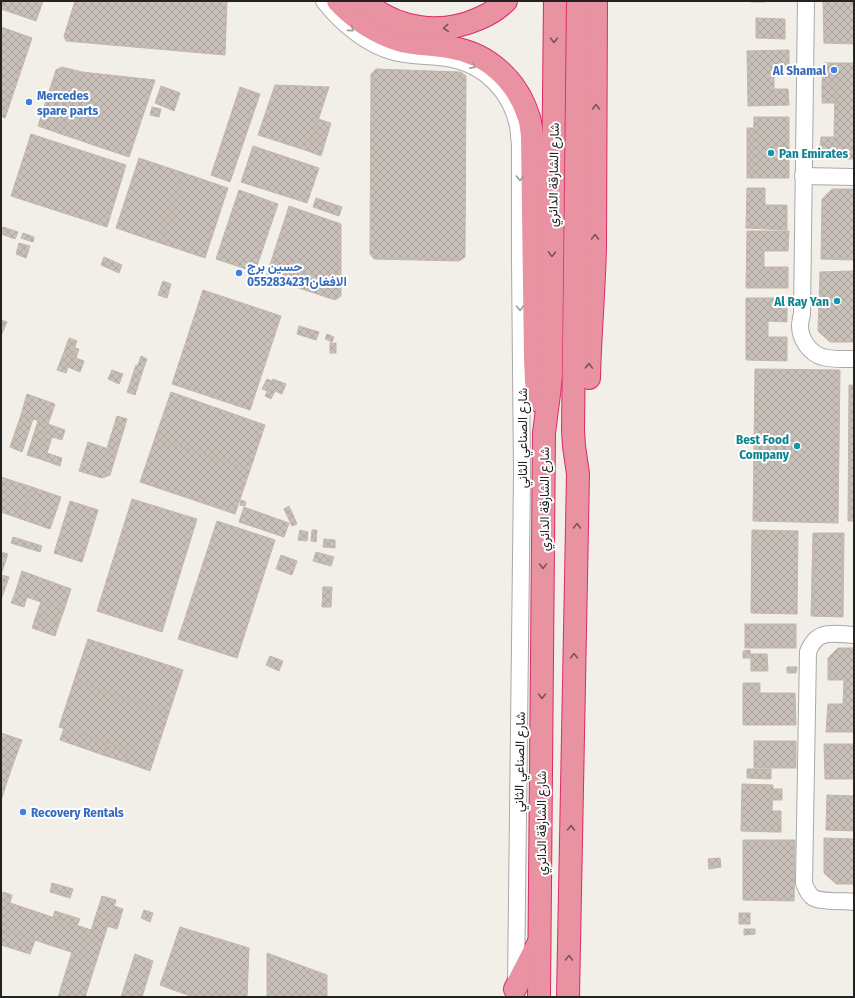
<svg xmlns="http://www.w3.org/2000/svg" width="855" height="998" font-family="'Fira Sans Condensed',Vazirmatn,sans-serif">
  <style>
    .building { fill: url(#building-cross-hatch); stroke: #c4b6ab }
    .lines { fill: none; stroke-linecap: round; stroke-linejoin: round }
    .minor-casing { stroke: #a9a9a9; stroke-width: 18 }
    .highway-casing { stroke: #dc2a67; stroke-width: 24 }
    .minor { stroke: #fff; stroke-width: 16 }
    .highway { stroke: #e892a2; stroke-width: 22 }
    .oneway { stroke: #7b545c }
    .oneway2 { stroke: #9c9c9c }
    .shop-dot { fill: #3f7fe0; stroke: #fff; stroke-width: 1.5 }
    .culture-dot { fill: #0f9aa8; stroke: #fff; stroke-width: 1.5 }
    .labels { text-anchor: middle; stroke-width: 4; stroke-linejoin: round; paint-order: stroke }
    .shop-label { font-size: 13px; font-weight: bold; fill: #366cbe; stroke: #fff; text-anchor: start }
    .culture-label { font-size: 13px; font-weight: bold; fill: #0d838f; stroke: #fff; text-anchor: end }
    .street-label { font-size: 13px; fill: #222; stroke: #fff }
  </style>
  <defs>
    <pattern id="building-cross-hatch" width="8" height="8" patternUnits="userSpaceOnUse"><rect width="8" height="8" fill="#c7bfb8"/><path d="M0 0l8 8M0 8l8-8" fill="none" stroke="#aba49e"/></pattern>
  </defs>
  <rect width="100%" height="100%" fill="#f2efe9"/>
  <g class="building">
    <polygon points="1,1 43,1 36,21 1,9"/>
    <polygon points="75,1 227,1 225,55 66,41 64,36"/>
    <rect x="751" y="1" width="14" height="1"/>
    <polygon points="823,1 854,1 854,44 824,43"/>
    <polygon points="756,18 785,19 785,39 756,38"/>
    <polygon points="1,27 32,38 5,118 1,116"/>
    <polygon points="789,50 789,69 774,69 774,89 788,89 789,105 748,106 747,51"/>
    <polygon points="823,63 854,63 854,159 832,159 820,147 821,137 834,137 835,84 822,85"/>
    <polygon points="62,67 82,72 61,134 38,126 56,70"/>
    <polygon points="376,69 461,72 466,76 465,257 459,261 374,259 370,254 371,74"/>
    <polygon points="82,72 155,80 129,157 61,134"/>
    <polygon points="835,84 835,103 822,103 822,85"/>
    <polygon points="275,85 329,87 308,151 258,135"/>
    <polygon points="161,86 180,93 174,111 155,103"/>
    <polygon points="240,87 260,94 230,182 211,175"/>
    <polygon points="152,107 161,109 159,117 150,115"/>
    <polygon points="754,117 789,117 789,178 753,178"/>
    <polygon points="318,119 331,123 321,156 308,151"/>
    <rect x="747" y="128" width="6" height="50"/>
    <polygon points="31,134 126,165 107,227 11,196"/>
    <polygon points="253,146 319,168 307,203 241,182"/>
    <polygon points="139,158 184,173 160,243 116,228"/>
    <polygon points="184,173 228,188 205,258 160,243"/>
    <polygon points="747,188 765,188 765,205 787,205 787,230 746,228"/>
    <polygon points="832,189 854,189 854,260 821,259 822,199"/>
    <polygon points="239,190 278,204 255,272 216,259"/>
    <polygon points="316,198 342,207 339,216 313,207"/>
    <polygon points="289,206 341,224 341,296 335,300 266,277"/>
    <polygon points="3,227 18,232 15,239 1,234"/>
    <polygon points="747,231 789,231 788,251 764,251 764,267 788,267 788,288 746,288"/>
    <polygon points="23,233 34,237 33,242 21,238"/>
    <polygon points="19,243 30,246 26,258 16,254"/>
    <polygon points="104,257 122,265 119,273 101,265"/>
    <polygon points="854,271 854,342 830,342 818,331 820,272"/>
    <polygon points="163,281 171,284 167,298 158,295"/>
    <polygon points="203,290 281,316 250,410 172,384"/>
    <polygon points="746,298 787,298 787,322 768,321 768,337 787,337 787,361 746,360"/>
    <polygon points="1,320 7,322 1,336"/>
    <polygon points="299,326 319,332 316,340 297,334"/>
    <polygon points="327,334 334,337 332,342 325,339"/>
    <polygon points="69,338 77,341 72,355 64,352"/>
    <rect x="330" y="343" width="6" height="10"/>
    <polygon points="75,348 79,349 76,358 84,361 80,372 68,367"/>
    <polygon points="64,352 72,355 66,373 57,370"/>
    <polygon points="141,356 147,359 144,367 138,365"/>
    <polygon points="136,365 144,367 135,395 127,392"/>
    <polygon points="755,369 840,370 838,523 753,521"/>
    <polygon points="112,370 123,374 119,384 108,379"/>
    <polygon points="267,379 272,381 267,391 262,389"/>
    <polygon points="273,379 286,384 282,394 275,391 271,399 265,396"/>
    <polygon points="849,385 854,385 854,521 848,521"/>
    <polygon points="171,392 265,425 250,470 155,438"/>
    <polygon points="27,394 55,404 48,424 21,415"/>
    <polygon points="21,415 33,419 22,452 10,447"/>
    <polygon points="117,416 127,419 117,452 107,448"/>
    <polygon points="38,421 48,424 37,458 27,455"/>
    <polygon points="48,424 65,430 62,440 52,437 47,453 62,458 60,466 37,458"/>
    <polygon points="155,438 250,470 235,514 140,482"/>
    <polygon points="88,442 117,452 110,475 102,478 79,471"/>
    <polygon points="1,477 32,487 21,519 1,512"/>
    <polygon points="32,487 61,497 50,529 21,519"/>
    <polygon points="132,499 197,519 162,632 97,611"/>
    <polygon points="241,500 246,502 245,506 240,505"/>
    <polygon points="70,501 98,510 82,562 54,553"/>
    <polygon points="289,506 297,524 292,526 284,509"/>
    <polygon points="244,507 289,523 284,537 239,522"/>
    <polygon points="217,521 275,540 237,658 178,639"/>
    <polygon points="300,530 308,532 307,541 298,540"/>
    <polygon points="312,530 317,530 316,542 311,541"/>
    <polygon points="752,530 798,531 797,614 751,613"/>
    <polygon points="813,533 844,533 843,617 811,616"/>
    <polygon points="13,537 42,546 40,552 11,543"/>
    <polygon points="324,539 335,540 335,548 323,547"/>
    <polygon points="1,552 8,554 1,575"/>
    <polygon points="316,552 334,557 331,566 313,561"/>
    <polygon points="281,555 297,561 292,575 276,569"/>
    <polygon points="22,571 71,589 64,610 15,593"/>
    <polygon points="1,575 9,577 1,600"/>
    <polygon points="323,587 332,587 331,607 322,607"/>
    <polygon points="15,593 27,597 24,607 11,603"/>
    <polygon points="41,602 64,610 60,621 37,613"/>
    <polygon points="37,613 60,621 55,636 32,628"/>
    <rect x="745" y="624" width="51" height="24"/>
    <polygon points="88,639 183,670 169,713 74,681"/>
    <polygon points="838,648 854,648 854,732 826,732 828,704 843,704 844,680 828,680 828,658"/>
    <polygon points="750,650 751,658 743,658 743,651"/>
    <polygon points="751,654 767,654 768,671 751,671"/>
    <polygon points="270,656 283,661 279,671 266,665"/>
    <polygon points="787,667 797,667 796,673 787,673"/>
    <polygon points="74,681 169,713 150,771 125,762 129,750 59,727"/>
    <polygon points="743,683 760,683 760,693 795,693 796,725 743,725"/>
    <polygon points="64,728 107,743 103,755 60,740"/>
    <polygon points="1,733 22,740 12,767 1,763"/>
    <rect x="754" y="741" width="42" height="27"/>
    <polygon points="107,743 129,750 125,762 103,755"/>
    <polygon points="824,744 854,744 854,779 825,779"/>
    <polygon points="1,763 12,767 5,788 1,786"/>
    <polygon points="747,769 771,769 771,779 747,778"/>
    <polygon points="742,784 773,785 772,811 781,811 781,825 774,825 774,832 741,831"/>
    <polygon points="1,786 5,788 1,801"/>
    <rect x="773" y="789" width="9" height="11"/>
    <polygon points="827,795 854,796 854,831 826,830"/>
    <rect x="774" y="825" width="7" height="7"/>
    <polygon points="824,838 854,839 854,884 836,884 824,873"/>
    <polygon points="743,840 795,840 794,901 743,900"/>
    <polygon points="720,858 721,867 709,869 708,859"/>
    <polygon points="52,883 66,887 63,896 50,892"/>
    <polygon points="66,887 73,889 70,898 63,896"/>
    <polygon points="3,892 12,895 10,903 1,900"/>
    <polygon points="102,896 116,900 85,997 58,997 72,952 83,956"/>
    <polygon points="1,900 91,930 83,956 1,929"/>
    <polygon points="114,906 123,909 117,929 107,926"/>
    <polygon points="144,910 153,913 150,922 141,918"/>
    <polygon points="55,911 80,919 77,925 53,917"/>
    <rect x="739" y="913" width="11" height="11"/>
    <polygon points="180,927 249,948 247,997 193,997 160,985"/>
    <polygon points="1,929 35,940 30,954 1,945"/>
    <polygon points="744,929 755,929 755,934 744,935"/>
    <polygon points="267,953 327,975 327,997 267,997"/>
    <polygon points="135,954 153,961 142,997 121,997"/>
  </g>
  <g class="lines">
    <g class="minor-casing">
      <g id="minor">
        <path d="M324,1c17,22 43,44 70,51 19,5 39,3 58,7 34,7 59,33 66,67 1,6 1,13 2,18v117l2,213 -6,510"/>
        <path d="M806,1l-4,313c-1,4 -2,8 -2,12 0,13 10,28 23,31 10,3 21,2 31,2"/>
        <polyline points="803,176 854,177"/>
        <path d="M854,635c-20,-1 -37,-7 -46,17l-4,231c6,17 11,17 28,18 7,0 15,0 22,1"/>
      </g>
    </g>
    <g class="highway-casing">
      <g id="highway">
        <path d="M338,1c17,18 39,33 64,40 17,4 34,3 51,7 36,6 64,33 75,67 3,7 3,14 4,21l3,222 1,24 3,19"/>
        <path d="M364,1c31,28 76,35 114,18 10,-4 20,-10 28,-18"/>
        <path d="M589,378c1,-44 5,-87 6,-131l1,-246"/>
        <polyline points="515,989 538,944"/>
        <polyline points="539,997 544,433 549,394 551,375 555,1"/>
        <polyline points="568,997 578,474 574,446 573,430 578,1"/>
      </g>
    </g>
    <use href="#minor" class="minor"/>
    <use href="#highway" class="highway"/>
  </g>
  <defs><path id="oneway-chevron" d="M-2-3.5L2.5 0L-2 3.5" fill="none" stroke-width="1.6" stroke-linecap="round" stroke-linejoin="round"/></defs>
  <g class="oneway">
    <use href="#oneway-chevron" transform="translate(446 28) rotate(175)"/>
    <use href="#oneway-chevron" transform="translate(554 40) rotate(91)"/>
    <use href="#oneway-chevron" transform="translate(596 107) rotate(-90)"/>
    <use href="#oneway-chevron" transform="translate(595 237) rotate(-89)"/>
    <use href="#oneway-chevron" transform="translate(552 254) rotate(91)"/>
    <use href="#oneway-chevron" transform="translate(589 366) rotate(-88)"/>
    <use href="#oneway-chevron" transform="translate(577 526) rotate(-89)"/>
    <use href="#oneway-chevron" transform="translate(543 566) rotate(90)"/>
    <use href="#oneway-chevron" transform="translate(574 656) rotate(-89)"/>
    <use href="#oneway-chevron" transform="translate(542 696) rotate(90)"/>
    <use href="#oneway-chevron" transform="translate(571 828) rotate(-89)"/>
    <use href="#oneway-chevron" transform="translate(569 958) rotate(-89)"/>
  </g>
  <g class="oneway2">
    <use href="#oneway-chevron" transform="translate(351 29) rotate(40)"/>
    <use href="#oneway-chevron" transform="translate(473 66) rotate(27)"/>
    <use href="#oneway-chevron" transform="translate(520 178) rotate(90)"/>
    <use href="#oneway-chevron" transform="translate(520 308) rotate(89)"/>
  </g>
  <g class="shop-dot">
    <circle cx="834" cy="70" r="4"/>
    <circle cx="29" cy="102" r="4"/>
    <circle cx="239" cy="273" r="4"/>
    <circle cx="23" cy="812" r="4"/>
  </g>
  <g class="culture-dot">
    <circle cx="771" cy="153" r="4"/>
    <circle cx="837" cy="301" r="4"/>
    <circle cx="797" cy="446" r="4"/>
  </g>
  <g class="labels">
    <g class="shop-label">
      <text x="826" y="75" text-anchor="end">Al Shamal</text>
      <text x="37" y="100">Mercedes<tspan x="37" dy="15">spare parts</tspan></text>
      <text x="247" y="271">حسين برج<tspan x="247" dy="15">الافغان0552834231</tspan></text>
      <text x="31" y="817">Recovery Rentals</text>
    </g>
    <g class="culture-label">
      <text x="779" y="158" text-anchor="start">Pan Emirates</text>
      <text x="829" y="306">Al Ray Yan</text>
      <text x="789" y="444">Best Food<tspan x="789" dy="15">Company</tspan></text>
    </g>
    <g class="street-label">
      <text transform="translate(553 175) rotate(-89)" y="5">شارع الشارقة الدائري</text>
      <text transform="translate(522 438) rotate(-90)" y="5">شارع الصناعي الثاني</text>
      <text transform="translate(544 499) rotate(-90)" y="5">شارع الشارقة الدائري</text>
      <text transform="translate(519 762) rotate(-89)" y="5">شارع الصناعي الثاني</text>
      <text transform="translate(541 823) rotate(-90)" y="5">شارع الشارقة الدائري</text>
    </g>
  </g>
  <rect width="855" height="998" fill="none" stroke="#222222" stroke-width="4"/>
</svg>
